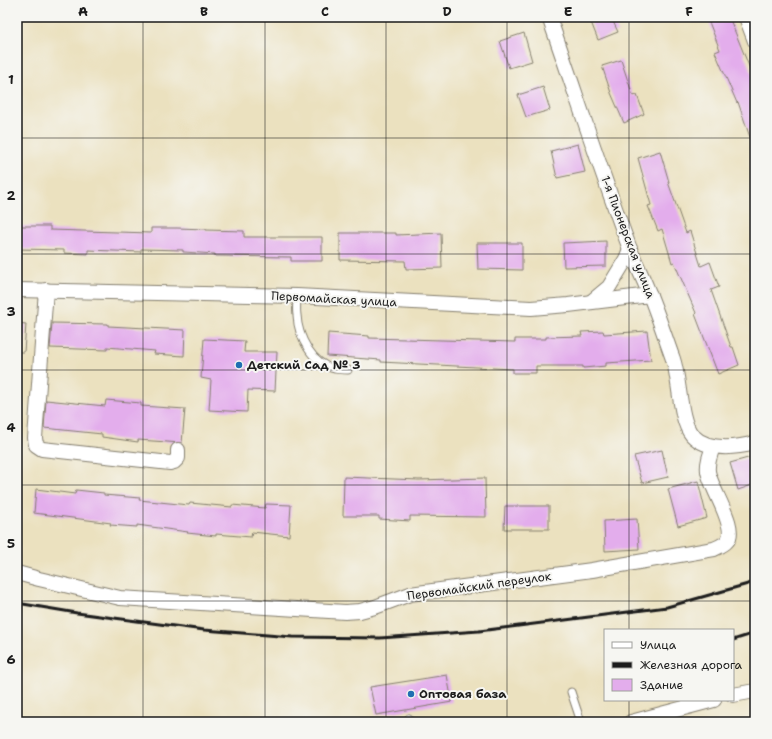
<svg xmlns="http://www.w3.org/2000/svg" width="772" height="739" font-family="'Shantell Sans',sans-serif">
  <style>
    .building { fill: #e3adec }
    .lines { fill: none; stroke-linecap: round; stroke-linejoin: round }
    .service-casing { stroke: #847e6e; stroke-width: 9 }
    .minor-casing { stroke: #847e6e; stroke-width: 16 }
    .service { stroke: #fff; stroke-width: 7 }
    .minor { stroke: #fff; stroke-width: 14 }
    .rail { stroke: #1c1c1c; stroke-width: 3 }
    .grid { fill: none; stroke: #1c1c1c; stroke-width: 1; stroke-opacity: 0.55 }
    .poi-dot { fill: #1f6fb2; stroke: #f6f6f2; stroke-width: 1.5 }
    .labels { text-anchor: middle; stroke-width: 4; stroke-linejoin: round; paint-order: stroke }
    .street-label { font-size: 12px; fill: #1c1c1c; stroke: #f6f6f2 }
    .poi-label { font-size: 12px; font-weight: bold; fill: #1c1c1c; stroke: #f6f6f2; text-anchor: start }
    .neatline { fill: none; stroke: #1c1c1c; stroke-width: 1.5 }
    .grid-label { font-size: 13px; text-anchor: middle; font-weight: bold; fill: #1c1c1c }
  </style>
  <rect width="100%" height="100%" fill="#f6f6f2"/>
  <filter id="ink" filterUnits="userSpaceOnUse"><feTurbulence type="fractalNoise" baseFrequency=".025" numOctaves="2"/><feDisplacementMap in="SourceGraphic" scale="8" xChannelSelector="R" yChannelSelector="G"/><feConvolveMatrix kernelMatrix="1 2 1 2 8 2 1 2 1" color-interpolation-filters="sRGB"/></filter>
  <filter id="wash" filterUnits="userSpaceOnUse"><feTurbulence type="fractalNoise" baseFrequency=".012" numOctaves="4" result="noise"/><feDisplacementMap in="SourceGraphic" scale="16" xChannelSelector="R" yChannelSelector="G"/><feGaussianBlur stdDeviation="0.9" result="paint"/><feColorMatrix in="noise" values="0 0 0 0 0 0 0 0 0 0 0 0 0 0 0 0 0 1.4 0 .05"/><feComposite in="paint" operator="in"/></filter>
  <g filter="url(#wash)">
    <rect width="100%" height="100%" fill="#ebe1bf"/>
    <g id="blocks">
      <g class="building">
        <polygon points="589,17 611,17 618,32 598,40"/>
        <polygon points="707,17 729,17 755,81 755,145 753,146 738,102 737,103 715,52 720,50"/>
        <polygon points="524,33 532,61 509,68 500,41"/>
        <polygon points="621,60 633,96 637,95 644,114 624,123 611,93 602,66"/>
        <polygon points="543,87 550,110 526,117 518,95"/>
        <polygon points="578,144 585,172 557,178 551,151"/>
        <polygon points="660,151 669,182 668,182 686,233 690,231 701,266 710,262 719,287 711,290 731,347 733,347 739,365 718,374 695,314 696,313 674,262 672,263 662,229 658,231 648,206 651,205 638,158"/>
        <polygon points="19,226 50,226 50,230 151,233 151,228 177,228 206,229 206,230 244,231 244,237 322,237 322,261 291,261 291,257 215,256 215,254 183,252 183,250 141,249 141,252 88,250 88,254 64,253 64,250 18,249"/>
        <polygon points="340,233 396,233 396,235 441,233 442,268 406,269 405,261 340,260"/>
        <polygon points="606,241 606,266 564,267 563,243"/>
        <polygon points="477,243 522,243 522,270 478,269"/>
        <polygon points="17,323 26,324 24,352 17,352"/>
        <polygon points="52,323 108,324 108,326 185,330 184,356 154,354 155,351 107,347 107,350 50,348"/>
        <polygon points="603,331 604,334 647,331 651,360 606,363 606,366 583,368 583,366 536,366 536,373 513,373 513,369 381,362 381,360 327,356 328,333 369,336 369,338 515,342 515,339 546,339 546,337 582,336 581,332"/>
        <polygon points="204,339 245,341 244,352 277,352 275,391 248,390 247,412 209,410 211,380 201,378"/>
        <polygon points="46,400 105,406 106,400 141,403 141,406 185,409 182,443 138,440 138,442 102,437 102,434 44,428"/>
        <polygon points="662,450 668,477 642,483 634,456"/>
        <polygon points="755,456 755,484 738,490 730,463"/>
        <polygon points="344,477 419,480 485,478 486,517 410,516 410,521 379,519 379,516 343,516"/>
        <polygon points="698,481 707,518 678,526 668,489"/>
        <polygon points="36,489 75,494 76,490 104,493 104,495 140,498 139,500 189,505 190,503 232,507 232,505 265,508 266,504 291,505 289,536 252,532 251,537 216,534 216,536 187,533 188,532 137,525 137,527 110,525 111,523 34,513"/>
        <polygon points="505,506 549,506 549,529 504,529"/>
        <polygon points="637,519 639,549 605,551 604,521"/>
        <polygon points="447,675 452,702 376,715 370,687"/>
      </g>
    </g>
  </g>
  <g filter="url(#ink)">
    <use href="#blocks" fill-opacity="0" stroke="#847e6e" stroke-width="1"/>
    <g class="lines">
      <g class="service-casing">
        <g id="service">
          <path d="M297,296c0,6 -1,13 0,19 1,22 15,49 38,54 4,1 9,1 13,1"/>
          <polyline points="571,692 581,722"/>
          <polyline points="409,718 410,722"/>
        </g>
      </g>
      <g class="minor-casing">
        <g id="minor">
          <path d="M549,17c27,77 52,155 81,232 6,15 13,29 19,44 9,22 16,44 24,66 7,20 6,61 19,76 16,17 43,13 63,8"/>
          <polyline points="746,17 755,41"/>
          <polyline points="17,290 297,296 531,308 568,305 650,295"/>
          <polyline points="46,290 35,438 36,445 42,449 170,463 174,462 178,458 178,450"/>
          <polyline points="591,302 609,287 626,259 630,249"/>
          <path d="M17,573l22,6 81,19 225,14 15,-1 15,-4 35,-13 182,-24 122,-21c4,-2 10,-4 13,-8 12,-13 -17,-53 -19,-70 -1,-8 2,-16 5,-24"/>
          <polyline points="733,695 755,691"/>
          <polyline points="631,722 714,700"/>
        </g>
      </g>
      <use href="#service" class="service"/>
      <use href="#minor" class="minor"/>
      <g class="rail">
        <polyline points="17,603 77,613 204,630 292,637 380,638 479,631 667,607 755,582"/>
        <polyline points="733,640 755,633"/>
      </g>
    </g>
  </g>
  <path class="grid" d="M143,17v705M265,17v705M386,17v705M507,17v705M629,17v613M17,138h738M17,254h738M17,370h738M17,485h738M17,601h738M629,700v22"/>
  <g class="poi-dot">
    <circle cx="239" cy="365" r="4"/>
    <circle cx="411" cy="694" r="4"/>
  </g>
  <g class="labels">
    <g class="street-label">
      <text transform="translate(628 237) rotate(69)" y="4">1-я Пионерская улица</text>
      <text transform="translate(334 299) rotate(3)" y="4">Первомайская улица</text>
      <text transform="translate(479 586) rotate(-8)" y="4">Первомайский переулок</text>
    </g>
    <g class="poi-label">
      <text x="247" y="369">Детский Сад № 3</text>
      <text x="419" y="698">Оптовая база</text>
    </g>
  </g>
  <rect width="772" height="739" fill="none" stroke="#f6f6f2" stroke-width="44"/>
  <rect x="604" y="629" width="130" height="72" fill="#f6f6f2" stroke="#9f9f9c"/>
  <rect x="612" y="642" width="20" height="6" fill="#ffffff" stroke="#9f9f9c"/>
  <text x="640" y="649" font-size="12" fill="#1c1c1c">Улица</text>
  <rect x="612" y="662" width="20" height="6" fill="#1c1c1c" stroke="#9f9f9c"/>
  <text x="640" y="669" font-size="12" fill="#1c1c1c">Железная дорога</text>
  <rect x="612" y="679" width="20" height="12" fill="#e3adec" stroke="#9f9f9c"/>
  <text x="640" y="689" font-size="12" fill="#1c1c1c">Здание</text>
  <rect x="22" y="22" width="728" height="695" class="neatline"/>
  <g class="grid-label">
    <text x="83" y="16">A</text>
    <text x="204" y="16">B</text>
    <text x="325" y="16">C</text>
    <text x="447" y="16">D</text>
    <text x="568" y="16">E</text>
    <text x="689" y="16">F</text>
    <text x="11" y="84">1</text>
    <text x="11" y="200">2</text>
    <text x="11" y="316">3</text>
    <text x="11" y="432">4</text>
    <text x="11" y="548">5</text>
    <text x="11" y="664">6</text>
  </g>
</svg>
